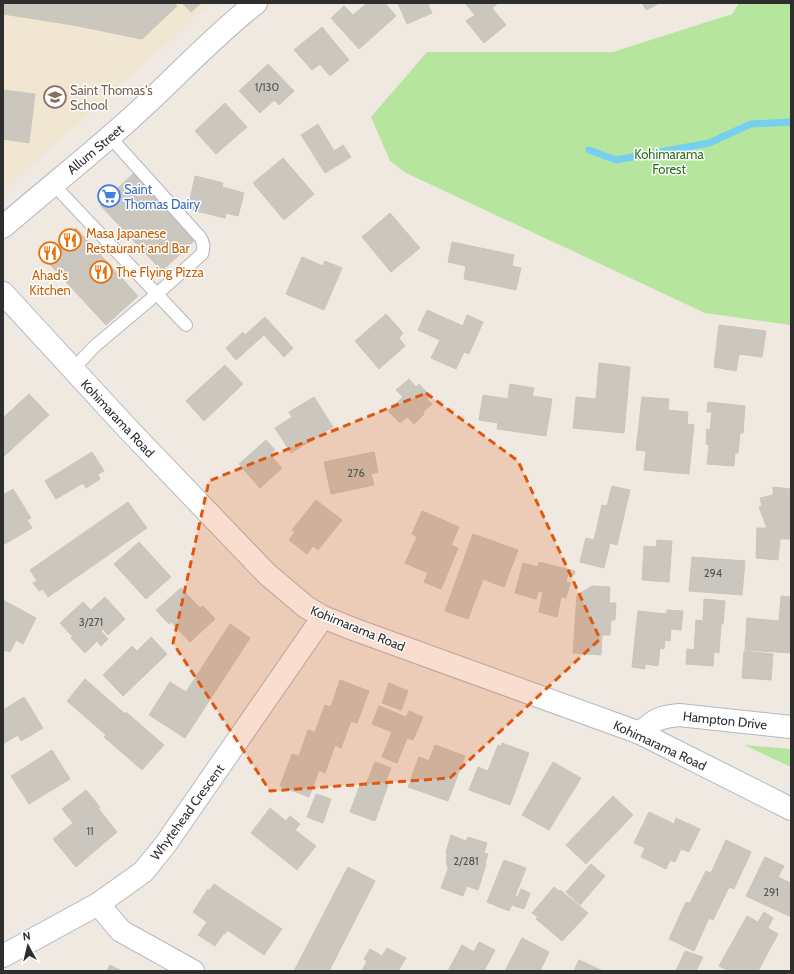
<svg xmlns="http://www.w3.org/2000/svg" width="794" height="974" font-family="Cabin,sans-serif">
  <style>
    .education { fill: #f0e6d1 }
    .green { fill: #b6e59e }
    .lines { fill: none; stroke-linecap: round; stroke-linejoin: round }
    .stream { stroke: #75cff0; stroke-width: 7 }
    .building { fill: #cbc7bf; stroke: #cbc5ba }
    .service-casing { stroke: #b4b7c1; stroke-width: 14 }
    .minor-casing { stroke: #b4b7c1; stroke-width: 24 }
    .tertiary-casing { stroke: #b4b7c1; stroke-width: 24 }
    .secondary-casing { stroke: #b4b7c1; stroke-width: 24 }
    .service { stroke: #fff; stroke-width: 12 }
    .minor { stroke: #fff; stroke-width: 22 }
    .tertiary { stroke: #fff; stroke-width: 22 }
    .secondary { stroke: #fff; stroke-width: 22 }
    .marked { fill: #df570e; fill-opacity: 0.2; stroke: #df570e; stroke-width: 3; stroke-dasharray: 8 5; stroke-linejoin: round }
    .labels { text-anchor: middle; stroke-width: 3; stroke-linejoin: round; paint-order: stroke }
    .number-label { font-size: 11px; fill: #555452 }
    .education-label { font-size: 13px; fill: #785e54; stroke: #fff; text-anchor: start }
    .street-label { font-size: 13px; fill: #2e2e2e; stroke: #fff }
    .park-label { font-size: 13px; fill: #2c6e1b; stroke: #fff }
    .shop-label { font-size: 13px; fill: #366cbe; stroke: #fff; text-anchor: start }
    .food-label { font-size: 13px; fill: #c56008; stroke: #fff; text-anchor: start }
  </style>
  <rect width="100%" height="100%" fill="#efe9e1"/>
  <polygon class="education" points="3,3 211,3 3,191"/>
  <g class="green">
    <polygon points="739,3 791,3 791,325 705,313 406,173 390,161 371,117 427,52 613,52 732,14"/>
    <polygon points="744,745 791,749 791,767"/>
  </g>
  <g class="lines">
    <polyline class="stream" points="589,150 616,160 709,143 751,124 791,122"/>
  </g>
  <g class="building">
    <polygon points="3,3 174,3 177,6 142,39 73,25 3,14"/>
    <polygon points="182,3 201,3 191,12"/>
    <polygon points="367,3 385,3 396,16 359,49 331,18 344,6 353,15"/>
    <polygon points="398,3 432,3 428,5 432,13 407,24"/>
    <polygon points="465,3 498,3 492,8 506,25 484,43 466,21 475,15"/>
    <polygon points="642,3 660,3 646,10"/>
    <polygon points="322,27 349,60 330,76 320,64 312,70 294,50"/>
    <polygon points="268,64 294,91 279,105 274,100 260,113 239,91"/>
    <polygon points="3,90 35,94 29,143 3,139"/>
    <polygon points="225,103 247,127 216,154 195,131"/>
    <polygon points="318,124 334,151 343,145 351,157 325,173 301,135"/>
    <polygon points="283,158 314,194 284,220 253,183"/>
    <polygon points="134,173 196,239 162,271 100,205"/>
    <polygon points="195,176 223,183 222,187 244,193 238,216 226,213 225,218 188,209"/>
    <polygon points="390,213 420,248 391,272 362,237"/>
    <polygon points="76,228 138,296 106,325 43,257"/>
    <polygon points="452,242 514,255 512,266 521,268 516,290 464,279 466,266 448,262"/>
    <polygon points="302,257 323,266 325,261 342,268 324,310 286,294"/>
    <polygon points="427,310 463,326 467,315 483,322 469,354 464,352 456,369 431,358 440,340 418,330"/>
    <polygon points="386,314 403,333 399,338 405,346 379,369 355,341"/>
    <polygon points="265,317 293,348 284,357 264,335 236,360 226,348 243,332 245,335"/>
    <polygon points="719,325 766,331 762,357 739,354 736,371 714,367"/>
    <polygon points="599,363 630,367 624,433 573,428 576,397 596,399"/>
    <polygon points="225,365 243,384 204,421 186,401"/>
    <polygon points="409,379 416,387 419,384 430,396 427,399 432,404 423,412 424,414 414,424 407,417 400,423 388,411 403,397 396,390"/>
    <polygon points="510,384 534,388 532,396 552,399 546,436 497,429 498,423 479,420 483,395 508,399"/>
    <polygon points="29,394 49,415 3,457 3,418"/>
    <polygon points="314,397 333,427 291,453 275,428 292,417 289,412"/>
    <polygon points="642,397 669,399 668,410 688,412 687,424 694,425 689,474 644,470 646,451 636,450"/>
    <polygon points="708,402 745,406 743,433 740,433 738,453 735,453 734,466 707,464 709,445 706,444 707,429 710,430 712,412 707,412"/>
    <polygon points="266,440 275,450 270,455 282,468 260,488 239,464"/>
    <polygon points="92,452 104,471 98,474 100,479 86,488 83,483 56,499 45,481"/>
    <polygon points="374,452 378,472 371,474 374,485 331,494 324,462"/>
    <polygon points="612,486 630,490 617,545 610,543 604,568 580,562 586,538 594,540 602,505 607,506"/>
    <polygon points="773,487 791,489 791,539 780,539 778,560 756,558 757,528 767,528 759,507 762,506 760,498 773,495"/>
    <polygon points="13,489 31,518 27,520 32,528 3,545 3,495"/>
    <polygon points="316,500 342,520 318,550 313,546 307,554 289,540 295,532 292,530"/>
    <polygon points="128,502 147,528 48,597 43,589 39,591 33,583 37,581 30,570"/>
    <polygon points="422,511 459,527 451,545 458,548 441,589 424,582 428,573 405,563 417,537 412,534"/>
    <polygon points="473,534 518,550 504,587 483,579 468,619 445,611"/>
    <polygon points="657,540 672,541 669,582 642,580 644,546 656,547"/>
    <polygon points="139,542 171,577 146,599 114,564"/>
    <polygon points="692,557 745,561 742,595 689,591"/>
    <polygon points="539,562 575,571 574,575 568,574 566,582 570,583 566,598 561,597 557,617 539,612 543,592 538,591 536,599 515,593 523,563 538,567"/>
    <polygon points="592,586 610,587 609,603 616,603 615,620 611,620 610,635 602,635 601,655 573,653 577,595"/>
    <polygon points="181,588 200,608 203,606 215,619 190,642 171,622 169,624 156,610"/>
    <polygon points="781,596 791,597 791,653 745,650 747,618 779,621"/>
    <polygon points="105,597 125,619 108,635 103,629 101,631 108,639 101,646 97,641 85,653 71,638 73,637 60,623 83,602 91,610"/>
    <polygon points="704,599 725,601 723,624 721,624 719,653 714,652 713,666 686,664 687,649 694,650 696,620 703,621"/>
    <polygon points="3,600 36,618 23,644 16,640 10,652 5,650 3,654"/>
    <polygon points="667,610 683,611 681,630 671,629 670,641 665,640 664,649 660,648 658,666 645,664 645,669 632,667 638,611 667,614"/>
    <polygon points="230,624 250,638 185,738 149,715 170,682 186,692"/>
    <polygon points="151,637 167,654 123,696 103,675 132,646 137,651"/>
    <polygon points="744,651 773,654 771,680 742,678"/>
    <polygon points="85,679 125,714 126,712 164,745 142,770 104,737 106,735 67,701"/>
    <polygon points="340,680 369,691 357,723 351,721 341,748 335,745 325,773 319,770 309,797 280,786 292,754 299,756 308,730 315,732 325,705 331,707"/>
    <polygon points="389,683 408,691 401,710 382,703"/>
    <polygon points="24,697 43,728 21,741 18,735 3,744 3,710"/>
    <polygon points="379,706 406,717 409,711 423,717 413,740 407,738 397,763 382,757 392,732 372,724"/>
    <polygon points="502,743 529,753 510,805 469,790 478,767 488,771 498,745 501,746"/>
    <polygon points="435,745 465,756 448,801 408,787 419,757 429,761"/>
    <polygon points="52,750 70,779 29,804 11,776"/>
    <polygon points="375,762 391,768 385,783 388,785 375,821 350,812 360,785 365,787"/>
    <polygon points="553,762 581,778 549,830 522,815"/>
    <polygon points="86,790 100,807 98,808 117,832 76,867 53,839 73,823 62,809"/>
    <polygon points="316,794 331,799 323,823 307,817"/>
    <polygon points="613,796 633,815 586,864 566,845"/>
    <polygon points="270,808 286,821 290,816 300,824 295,830 316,846 297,870 251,833"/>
    <polygon points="649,812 674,824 676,818 700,829 689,852 681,849 675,862 670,860 666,869 641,857 645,848 634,843"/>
    <polygon points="451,835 466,841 468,837 487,843 484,853 488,854 485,863 486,864 478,890 467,886 463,896 441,888 448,869 446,861 447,857 446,852"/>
    <polygon points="726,840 751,852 734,889 729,887 713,920 709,918 694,951 669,939 686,902 690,903 706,871 711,873"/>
    <polygon points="765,857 784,866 778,877 791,883 791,917 746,896"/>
    <polygon points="504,860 526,868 515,896 517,897 514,905 512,905 509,911 487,902"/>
    <polygon points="591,864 605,876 580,905 566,892"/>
    <polygon points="348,867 375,881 329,971 294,971"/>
    <polygon points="214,884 282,929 264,955 227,930 225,934 224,933 215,946 198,935 207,922 193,912 208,889 209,891"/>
    <polygon points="554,887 559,891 560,890 588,913 581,921 562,941 536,919 538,917 532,913"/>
    <polygon points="521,889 530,893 524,909 514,906"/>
    <polygon points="764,912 773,918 768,928 778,934 758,971 729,971 719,966 747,916 758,922"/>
    <polygon points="522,938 549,952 540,971 505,971"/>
    <polygon points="479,942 495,950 484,971 448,971 462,945 474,952"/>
    <polygon points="387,948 406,958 398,971 362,971 367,961 364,959 370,949 382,956"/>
    <polygon points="685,951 703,957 696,971 676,971"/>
    <polygon points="579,960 603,971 574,971"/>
    <polygon points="110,965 122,971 107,971"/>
  </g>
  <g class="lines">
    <g class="service-casing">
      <g id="service">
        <polyline points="53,184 186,325"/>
        <path d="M73,369l22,-23 63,-53 44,-39c2,-7 2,-11 -2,-17l-90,-100"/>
      </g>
    </g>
    <g class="minor-casing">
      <g id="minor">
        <path d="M640,733c15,-13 18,-16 39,-18l112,12"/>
        <polyline points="98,904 121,931 193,971"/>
        <polyline points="3,956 98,904 143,872 165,845 323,617"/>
      </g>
    </g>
    <g class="tertiary-casing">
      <path id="tertiary" d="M3,227c46,-40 94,-77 139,-119 38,-35 73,-73 114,-105"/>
    </g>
    <g class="secondary-casing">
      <polyline id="secondary" points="3,293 128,429 267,574 306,607 323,617 353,629 640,733 791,809"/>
    </g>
    <use href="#service" class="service"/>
    <use href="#minor" class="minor"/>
    <use href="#tertiary" class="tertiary"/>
    <use href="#secondary" class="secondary"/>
  </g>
  <path class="marked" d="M426,393l92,68 82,178 -150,139 -180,13 -97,-148 36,-162z"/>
  <defs>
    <g id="school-ring" transform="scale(1.15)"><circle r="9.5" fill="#fff" stroke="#8d6e63" stroke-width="1.5"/><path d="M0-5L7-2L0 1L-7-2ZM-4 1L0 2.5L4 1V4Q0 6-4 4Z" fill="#8d6e63"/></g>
    <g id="supermarket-ring" transform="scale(1.15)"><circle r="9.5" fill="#fff" stroke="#3f7fe0" stroke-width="1.5"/><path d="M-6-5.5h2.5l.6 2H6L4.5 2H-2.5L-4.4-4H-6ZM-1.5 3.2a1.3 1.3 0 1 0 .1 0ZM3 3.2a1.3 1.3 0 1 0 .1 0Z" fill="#3f7fe0"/></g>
    <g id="restaurant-ring" transform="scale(1.15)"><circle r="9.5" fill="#fff" stroke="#e8710a" stroke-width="1.5"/><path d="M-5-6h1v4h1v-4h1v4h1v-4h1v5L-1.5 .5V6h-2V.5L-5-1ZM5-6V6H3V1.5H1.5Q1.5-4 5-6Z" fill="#e8710a"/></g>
  </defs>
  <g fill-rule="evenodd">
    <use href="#school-ring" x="55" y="97"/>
    <use href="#supermarket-ring" x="109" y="196"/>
    <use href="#restaurant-ring" x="70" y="240"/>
    <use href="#restaurant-ring" x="50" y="253"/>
    <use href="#restaurant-ring" x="101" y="272"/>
  </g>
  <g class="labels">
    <g class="number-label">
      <text x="267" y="91">1/130</text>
      <text x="356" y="477">276</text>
      <text x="713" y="577">294</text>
      <text x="91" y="626">3/271</text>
      <text x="90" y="835">11</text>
      <text x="466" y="865">2/281</text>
      <text x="771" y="896">291</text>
    </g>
    <g class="education-label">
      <text x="70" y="95">Saint Thomas's<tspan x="70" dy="15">School</tspan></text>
    </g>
    <g class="street-label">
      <text transform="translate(95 149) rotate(-40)" y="5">Allum Street</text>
      <text transform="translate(118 418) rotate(47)" y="5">Kohimarama Road</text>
      <text transform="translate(358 628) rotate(22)" y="5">Kohimarama Road</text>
      <text transform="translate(725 720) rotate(6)" y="5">Hampton Drive</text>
      <text transform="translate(660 745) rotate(25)" y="5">Kohimarama Road</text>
      <text transform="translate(187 812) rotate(-54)" y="5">Whytehead Crescent</text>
    </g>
    <g class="park-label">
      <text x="669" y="159">Kohimarama<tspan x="669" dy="15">Forest</tspan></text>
    </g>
    <g class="shop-label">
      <text x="124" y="194">Saint<tspan x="124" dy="15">Thomas Dairy</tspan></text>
    </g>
    <g class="food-label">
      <text x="86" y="238">Masa Japanese<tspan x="86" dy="15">Restaurant and Bar</tspan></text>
      <text x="116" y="277">The Flying Pizza</text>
      <text x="50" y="280" text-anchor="middle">Ahad's<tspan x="50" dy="15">Kitchen</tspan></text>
    </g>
  </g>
  <rect width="794" height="974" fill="none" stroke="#2e2e2e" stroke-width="8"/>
  <g transform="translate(28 946) rotate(352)" stroke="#ffffff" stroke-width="3" paint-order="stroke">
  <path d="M0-3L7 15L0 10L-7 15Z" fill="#2e2e2e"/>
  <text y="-6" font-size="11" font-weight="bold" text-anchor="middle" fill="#2e2e2e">N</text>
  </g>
</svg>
